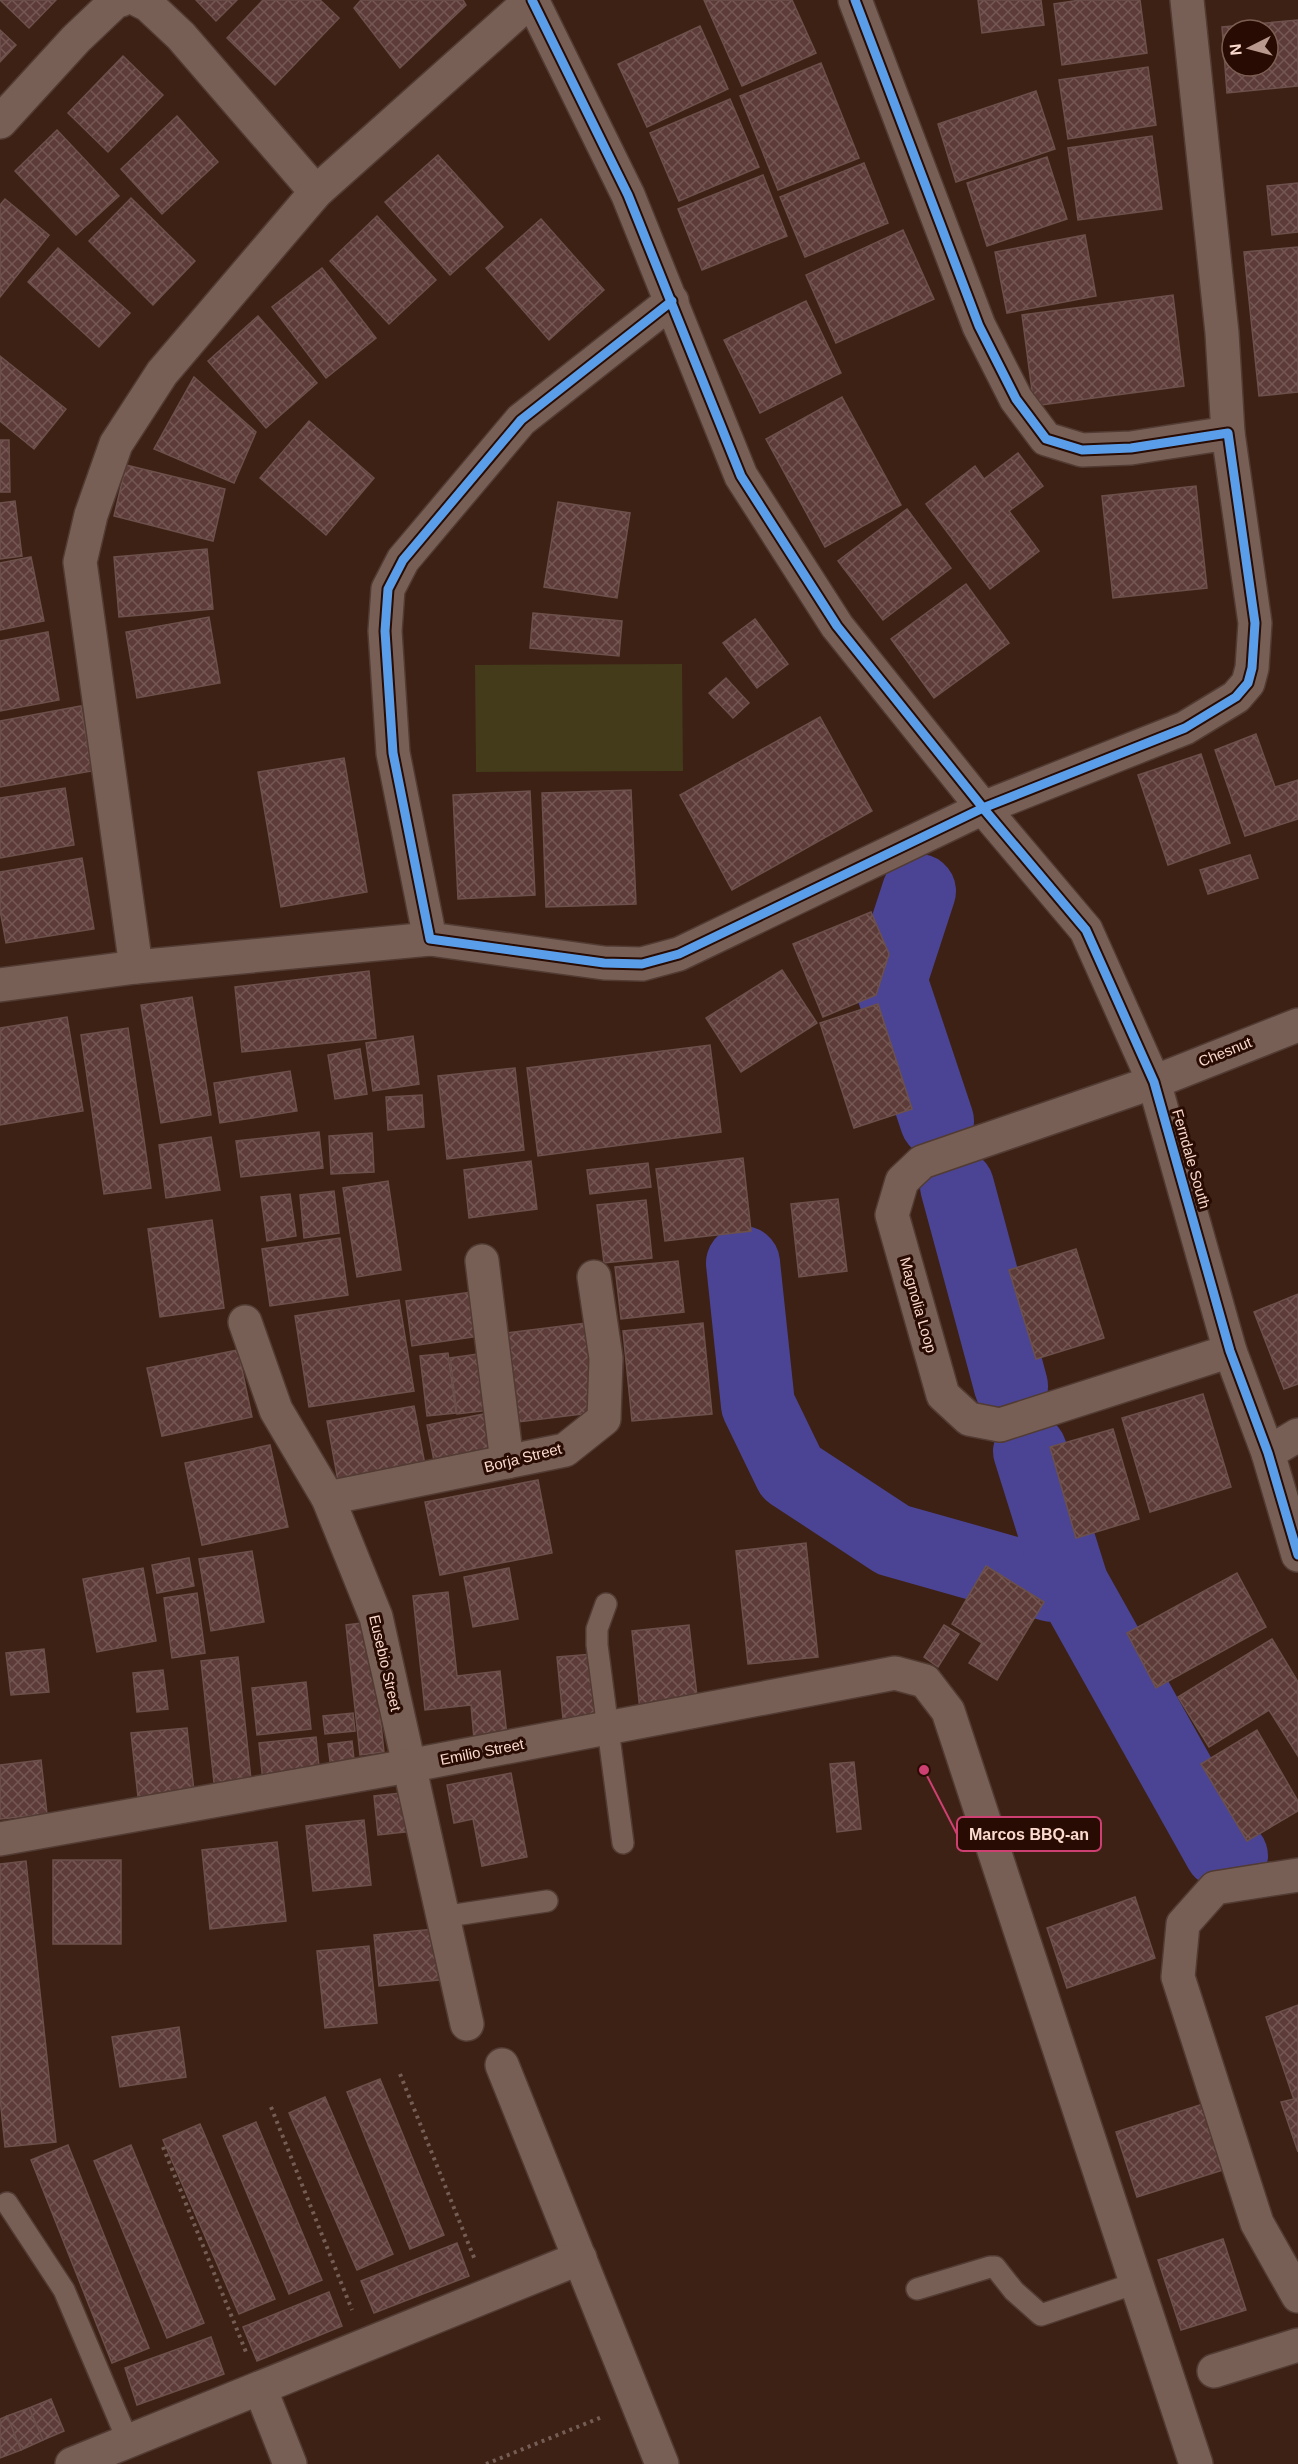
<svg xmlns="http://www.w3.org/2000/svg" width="1298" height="2464" font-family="Helvetica,sans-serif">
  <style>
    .park { fill: #433b1a }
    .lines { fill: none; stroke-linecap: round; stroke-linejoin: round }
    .river { stroke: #4b4495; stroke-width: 74 }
    .building { fill: url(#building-cross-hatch); stroke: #6c504b; stroke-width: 1.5; fill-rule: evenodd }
    .lane-casing { stroke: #513b33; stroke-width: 24 }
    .street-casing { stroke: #513b33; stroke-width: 36 }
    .path { stroke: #745d55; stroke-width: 4; stroke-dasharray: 3 4.5; stroke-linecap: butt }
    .lane { stroke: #785f55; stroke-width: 21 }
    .street { stroke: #785f55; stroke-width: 33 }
    .cycleway-casing { stroke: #280b02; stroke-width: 13 }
    .cycleway { stroke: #5a9eea; stroke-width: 9 }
    .labels { text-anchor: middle; stroke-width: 6; stroke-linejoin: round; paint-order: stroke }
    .street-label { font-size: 15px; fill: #fcdacd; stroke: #280b02 }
    .leader { fill: none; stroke: #ce3f72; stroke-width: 2 }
    .callout-dot { fill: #ce3f72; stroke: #280b02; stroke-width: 2 }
    .callout { fill: #280b02; stroke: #ce3f72; stroke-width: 2 }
    .callout-label { font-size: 16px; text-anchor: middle; font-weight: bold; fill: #fcdacd }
  </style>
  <defs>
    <pattern id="building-cross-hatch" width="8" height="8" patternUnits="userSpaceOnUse" patternTransform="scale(1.5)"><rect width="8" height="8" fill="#5d3b38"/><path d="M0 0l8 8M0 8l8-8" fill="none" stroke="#755754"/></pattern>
  </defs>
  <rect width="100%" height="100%" fill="#3d2115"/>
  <polygon class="park" points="682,664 683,771 476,772 475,665"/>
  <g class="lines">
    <g class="river">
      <polyline points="919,891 890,980 937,1121"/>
      <polyline points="957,1186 1011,1386"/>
      <polyline points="743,1263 758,1405 791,1473 893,1540 1052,1585 1072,1585"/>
      <polyline points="1030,1451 1072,1585 1221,1851 1231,1856"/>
    </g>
  </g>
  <g class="building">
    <polygon points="0,0 56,0 29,28"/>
    <polygon points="196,0 237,0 216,21"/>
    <polygon points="263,0 320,0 339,18 275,85 227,38"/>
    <polygon points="361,0 463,0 466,5 400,68 354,8"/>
    <polygon points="704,0 792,0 816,53 742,86"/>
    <polygon points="978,0 1041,0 1044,25 982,33"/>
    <polygon points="1080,0 1140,0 1147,53 1062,65 1054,4"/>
    <path d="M1298,20v66l-71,7 -5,-66zM1232,30h36v36h-36z"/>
    <polygon points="700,26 728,89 647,127 618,64"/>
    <polygon points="0,30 16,45 0,62"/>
    <polygon points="123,56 163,95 108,152 68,113"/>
    <polygon points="821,63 859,158 778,190 740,96"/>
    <polygon points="1148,67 1156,125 1068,139 1059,80"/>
    <polygon points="1036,91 1055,149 956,182 938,124"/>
    <polygon points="730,99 759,167 679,201 650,133"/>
    <polygon points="177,116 218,162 162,214 121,169"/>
    <polygon points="57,130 119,196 76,235 15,171"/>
    <polygon points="1152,136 1162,209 1078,220 1068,148"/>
    <polygon points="438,155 503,227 450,275 385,202"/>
    <polygon points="1047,157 1067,219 987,246 967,183"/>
    <polygon points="864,163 888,223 805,257 780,197"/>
    <polygon points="763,175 787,236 702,270 678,209"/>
    <polygon points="1298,183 1298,232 1272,235 1267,186"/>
    <polygon points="131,198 195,261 153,305 89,241"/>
    <polygon points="5,199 49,235 0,297 0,205"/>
    <polygon points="377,216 436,280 389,324 330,261"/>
    <polygon points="541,219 604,290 549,340 486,268"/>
    <polygon points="903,230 934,299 836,343 806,275"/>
    <polygon points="1085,235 1096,296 1007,313 995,252"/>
    <polygon points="1298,247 1298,392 1259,396 1244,252"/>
    <polygon points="58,248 130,313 99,347 28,282"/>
    <polygon points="322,268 376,338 326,378 272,307"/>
    <polygon points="1173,295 1184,386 1034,406 1022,315"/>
    <polygon points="806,301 841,373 760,413 724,340"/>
    <polygon points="258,316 317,383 266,428 208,361"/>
    <polygon points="0,356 66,409 34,449 0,421"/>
    <polygon points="194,377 256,432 234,483 154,449"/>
    <polygon points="842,397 901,505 825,547 766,439"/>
    <polygon points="309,421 374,478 326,535 260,478"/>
    <polygon points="0,440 9,440 10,492 0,492"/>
    <polygon points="1018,453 1043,486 1009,511 1039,551 990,589 926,504 975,466 984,479"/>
    <polygon points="126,465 225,489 213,541 114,516"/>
    <polygon points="1196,486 1207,588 1113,598 1102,496"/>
    <polygon points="15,501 22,556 0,559 0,503"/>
    <polygon points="558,502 630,513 617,598 544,587"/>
    <polygon points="907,509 951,568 883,620 838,561"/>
    <polygon points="207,549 213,609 119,617 114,557"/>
    <polygon points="31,557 44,621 0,630 0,563"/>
    <polygon points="966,584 1009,643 934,698 891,639"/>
    <polygon points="533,613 622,621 619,656 530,648"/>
    <polygon points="209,617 220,683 137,698 126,632"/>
    <polygon points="755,619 788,664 757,688 723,643"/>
    <polygon points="48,632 59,700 0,711 0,641"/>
    <polygon points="726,678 749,703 733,718 709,693"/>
    <polygon points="81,706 92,771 0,787 0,721"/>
    <polygon points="820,717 872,811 732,890 680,795"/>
    <polygon points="1256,734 1275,787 1298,780 1298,819 1245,836 1215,750"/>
    <polygon points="1201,754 1230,843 1168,865 1138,775"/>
    <polygon points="344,758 367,892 281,907 258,772"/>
    <polygon points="65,788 74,845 0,858 0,798"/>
    <polygon points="631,790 636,904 546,907 542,793"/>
    <polygon points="530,791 535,895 458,899 453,795"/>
    <polygon points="1250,855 1258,878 1208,894 1200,870"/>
    <polygon points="82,858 94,929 6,943 0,910 0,872"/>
    <polygon points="871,912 889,954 876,995 823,1017 793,944"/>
    <polygon points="782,970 817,1023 741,1072 706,1018"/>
    <polygon points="369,971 376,1038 242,1052 235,987"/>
    <polygon points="192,997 211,1115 161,1123 141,1005"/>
    <polygon points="878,1004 912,1109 854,1128 820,1023"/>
    <polygon points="67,1017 83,1111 0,1125 0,1028"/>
    <polygon points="128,1028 151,1188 104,1194 81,1035"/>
    <polygon points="413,1036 419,1084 373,1091 366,1043"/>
    <polygon points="710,1045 721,1132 538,1156 527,1068"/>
    <polygon points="360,1049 367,1094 335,1099 328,1055"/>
    <polygon points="515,1068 524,1150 447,1159 438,1076"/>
    <polygon points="290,1071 297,1111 220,1123 214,1083"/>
    <polygon points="422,1095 424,1127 388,1130 386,1097"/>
    <polygon points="319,1132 323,1168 241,1177 236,1141"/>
    <polygon points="372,1133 374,1172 331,1174 329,1136"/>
    <polygon points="211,1137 220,1190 166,1198 159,1145"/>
    <polygon points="743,1158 751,1231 665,1241 656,1169"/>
    <polygon points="531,1161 537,1209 469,1218 464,1170"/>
    <polygon points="648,1163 651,1187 590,1194 587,1170"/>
    <polygon points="388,1181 401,1270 357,1277 343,1188"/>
    <polygon points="334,1191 339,1233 304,1238 300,1195"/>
    <polygon points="290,1194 296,1236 267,1241 261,1197"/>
    <polygon points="838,1199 847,1271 799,1277 791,1204"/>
    <polygon points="646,1200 652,1258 604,1263 597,1205"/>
    <polygon points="212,1220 224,1308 160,1317 148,1229"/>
    <polygon points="340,1238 348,1295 270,1306 262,1249"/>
    <polygon points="1076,1249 1104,1338 1036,1359 1009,1270"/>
    <polygon points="678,1261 684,1312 621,1319 615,1267"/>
    <polygon points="479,1291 486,1335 412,1346 406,1301"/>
    <polygon points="1298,1294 1298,1384 1284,1389 1254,1312"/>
    <polygon points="399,1300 414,1391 309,1407 295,1316"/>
    <polygon points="586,1323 598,1412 510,1423 499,1334"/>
    <polygon points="703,1323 712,1414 632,1421 623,1331"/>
    <polygon points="238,1350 252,1417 162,1436 147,1368"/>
    <polygon points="492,1352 499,1409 457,1414 450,1358"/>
    <polygon points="448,1353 456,1413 427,1416 420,1356"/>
    <polygon points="1203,1394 1231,1487 1150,1512 1122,1418"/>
    <polygon points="414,1406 425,1465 338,1481 327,1421"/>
    <polygon points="489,1413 498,1459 436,1471 427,1425"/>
    <polygon points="1113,1429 1139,1519 1076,1538 1050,1447"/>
    <polygon points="270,1445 288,1527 202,1545 185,1463"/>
    <polygon points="538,1480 552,1553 440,1575 425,1502"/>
    <polygon points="806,1543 818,1657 748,1664 736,1551"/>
    <polygon points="252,1551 264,1622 211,1631 199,1559"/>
    <polygon points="189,1558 194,1586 157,1593 152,1565"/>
    <polygon points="986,1566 1044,1602 997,1680 969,1663 982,1643 952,1624"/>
    <polygon points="143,1568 156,1641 97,1652 83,1579"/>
    <polygon points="509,1568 518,1619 473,1627 464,1577"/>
    <polygon points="1237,1573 1266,1627 1156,1688 1127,1633"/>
    <polygon points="448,1592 457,1676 500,1671 507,1736 474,1739 471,1705 425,1710 413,1596"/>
    <polygon points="197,1593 205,1653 172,1658 164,1598"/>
    <polygon points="370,1622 384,1752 360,1755 346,1625"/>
    <polygon points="689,1625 698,1705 640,1711 632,1631"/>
    <polygon points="944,1625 959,1634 938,1667 924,1657"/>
    <polygon points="1272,1639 1298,1682 1298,1756 1269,1710 1209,1747 1178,1697"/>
    <polygon points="44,1649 49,1692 11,1695 6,1653"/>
    <polygon points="593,1654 599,1715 563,1719 557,1657"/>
    <polygon points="238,1657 252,1789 215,1792 201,1661"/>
    <polygon points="163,1670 168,1709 137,1712 133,1673"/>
    <polygon points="306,1682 311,1729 257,1735 252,1688"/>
    <polygon points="353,1713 355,1731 325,1734 323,1716"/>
    <polygon points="187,1728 194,1791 138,1797 131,1733"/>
    <polygon points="1257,1730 1298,1801 1298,1811 1247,1841 1201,1764"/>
    <polygon points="316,1737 320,1776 263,1782 259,1743"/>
    <polygon points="352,1741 355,1768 331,1770 328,1744"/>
    <polygon points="41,1760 47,1814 0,1819 0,1765"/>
    <polygon points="854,1762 861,1829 837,1832 830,1764"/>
    <polygon points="511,1773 527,1857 482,1866 473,1819 454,1823 447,1785"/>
    <polygon points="410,1792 414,1831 378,1835 374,1796"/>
    <polygon points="364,1820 371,1885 313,1891 306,1826"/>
    <polygon points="277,1842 286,1921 210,1929 202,1850"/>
    <rect x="53" y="1860" width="68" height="84"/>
    <polygon points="26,1861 56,2142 5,2147 0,2098 0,1864"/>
    <polygon points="1135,1897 1155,1958 1067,1988 1047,1928"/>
    <polygon points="444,1928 449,1979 379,1986 374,1935"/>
    <polygon points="369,1946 377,2023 325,2028 317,1951"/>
    <polygon points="1298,2005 1298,2098 1294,2100 1266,2017"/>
    <polygon points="179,2027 186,2077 120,2087 112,2037"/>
    <polygon points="380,2079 444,2235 410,2249 347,2092"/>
    <polygon points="325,2097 393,2254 357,2270 289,2113"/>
    <polygon points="1298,2098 1298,2152 1281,2102"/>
    <polygon points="1203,2104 1223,2170 1137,2197 1116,2132"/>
    <polygon points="256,2122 322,2280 289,2294 223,2136"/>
    <polygon points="200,2124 275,2299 239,2314 163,2140"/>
    <polygon points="68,2145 149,2348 112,2363 31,2160"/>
    <polygon points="131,2145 204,2323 167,2338 94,2161"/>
    <polygon points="1223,2239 1246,2310 1181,2330 1158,2260"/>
    <polygon points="457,2243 469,2276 374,2313 361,2281"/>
    <polygon points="329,2292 342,2326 257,2361 243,2327"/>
    <polygon points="211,2337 224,2374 137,2405 125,2368"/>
    <polygon points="51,2399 64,2431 43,2440 29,2408"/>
    <polygon points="29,2408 43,2440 21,2450 7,2416"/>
    <polygon points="7,2416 21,2450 0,2458 0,2419"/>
  </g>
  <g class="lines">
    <g class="lane-casing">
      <g id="lane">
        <polyline points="606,1604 597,1629 597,1645 623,1843"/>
        <polyline points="442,1917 547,1901"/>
        <polyline points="7,2203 64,2290 128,2441"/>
        <polyline points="917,2289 990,2267 995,2267 1014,2291 1041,2315 1136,2283"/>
      </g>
    </g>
    <g class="street-casing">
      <g id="street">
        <polyline points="138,0 148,5 181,36 316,192"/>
        <polyline points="532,0 628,195 741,476 837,626 983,808 1185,728 1236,697 1248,683 1252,668 1255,623 1228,433 1131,448 1082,450 1046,439 1016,399 979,326 855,0"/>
        <polyline points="1187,0 1222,333 1228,433"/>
        <polyline points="0,122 76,39 116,1 121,0"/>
        <polyline points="672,301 521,420 403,560 388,589 385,631 393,753 430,939 604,963 642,964 679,954 983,808 1086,930 1154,1082 1230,1351 1268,1453 1298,1555"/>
        <polyline points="430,939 136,967 80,562 91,515 116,444 162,373 316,192 531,0"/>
        <polyline points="0,985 136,967"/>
        <polyline points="482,1261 507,1462"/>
        <polyline points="245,1322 276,1410 328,1498 376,1617 467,2024"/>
        <polyline points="1230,1351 1000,1425 969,1419 943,1395 892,1215 902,1181 922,1162 1154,1082 1298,1025"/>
        <polyline points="1268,1453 1298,1435"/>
        <polyline points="328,1498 565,1450 604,1419 606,1358 594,1277"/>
        <polyline points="0,1839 408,1766 895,1673 925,1681 948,1711 1196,2464"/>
        <polyline points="1298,1875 1215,1888 1183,1924 1178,1977 1257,2223 1298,2296"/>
        <polyline points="502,2065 662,2464"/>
        <polyline points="1214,2371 1298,2345"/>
        <polyline points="260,2388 290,2464"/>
        <polyline points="72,2464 580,2258"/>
      </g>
    </g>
    <g class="path">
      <polyline points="400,2074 475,2260"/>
      <polyline points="271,2107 352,2310"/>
      <polyline points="163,2147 246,2352"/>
      <polyline points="486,2464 602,2417"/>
    </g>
    <use href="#lane" class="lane"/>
    <use href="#street" class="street"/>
    <g class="cycleway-casing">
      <g id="cycleway">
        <polyline points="532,0 628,195 741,476 837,626 983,808 1185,728 1236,697 1248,683 1252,668 1255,623 1228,433 1131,448 1082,450 1046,439 1016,399 979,326 855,0"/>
        <polyline points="672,301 521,420 403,560 388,589 385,631 393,753 430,939 604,963 642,964 679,954 983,808 1086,930 1154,1082 1230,1351 1268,1453 1298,1555"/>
      </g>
    </g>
    <use href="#cycleway" class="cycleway"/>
  </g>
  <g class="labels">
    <g class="street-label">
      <text transform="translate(1225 1052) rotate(-22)" y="5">Chesnut</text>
      <text transform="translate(1191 1159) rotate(74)" y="5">Ferndale South</text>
      <text transform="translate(918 1305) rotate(74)" y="5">Magnolia Loop</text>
      <text transform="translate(523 1458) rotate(-14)" y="5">Borja Street</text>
      <text transform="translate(385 1663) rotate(77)" y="5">Eusebio Street</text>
      <text transform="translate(482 1752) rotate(-11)" y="5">Emilio Street</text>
    </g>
  </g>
  <path class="leader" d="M924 1770L957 1834"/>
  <circle class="callout-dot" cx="924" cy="1770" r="6"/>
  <rect class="callout" x="957" y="1817" width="144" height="34" rx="6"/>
  <g class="callout-label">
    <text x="1029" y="1840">Marcos BBQ-an</text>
  </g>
  <g transform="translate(1250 48) rotate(264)"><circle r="28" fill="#280b02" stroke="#7d5e53" stroke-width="1.5"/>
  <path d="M0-4.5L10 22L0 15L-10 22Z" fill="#b9998d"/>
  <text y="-9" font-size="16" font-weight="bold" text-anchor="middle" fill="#fcdacd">N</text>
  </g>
</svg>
